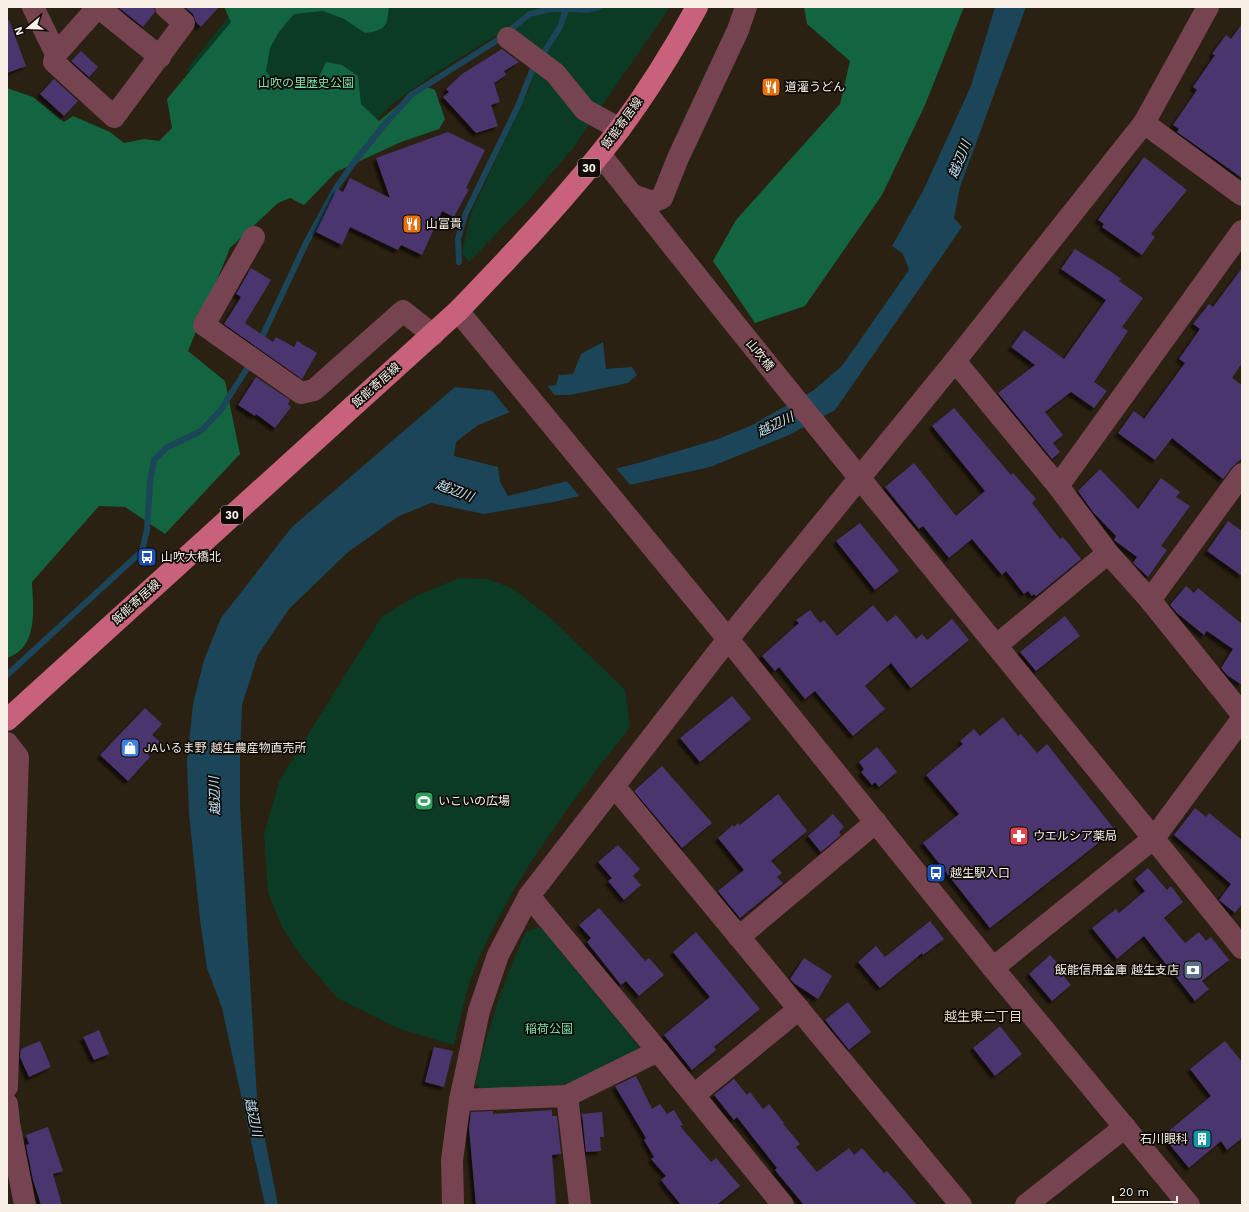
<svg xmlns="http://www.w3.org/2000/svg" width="1249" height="1212" font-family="'Work Sans','Noto Sans JP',sans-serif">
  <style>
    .green { fill: #0b3a25 }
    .forest { fill: #136440 }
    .water { fill: #1b4558 }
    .pier { fill: #2b2112 }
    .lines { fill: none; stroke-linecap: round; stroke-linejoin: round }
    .stream { stroke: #1b4558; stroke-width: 6 }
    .building { fill: #4b356e; filter: url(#shadow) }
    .minor { stroke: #764450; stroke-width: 22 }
    .major { stroke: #c8627c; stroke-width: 22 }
    .labels { text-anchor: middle; stroke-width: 3.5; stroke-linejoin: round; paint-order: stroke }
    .shield { fill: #100b06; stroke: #b2aba4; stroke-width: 1 }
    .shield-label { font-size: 11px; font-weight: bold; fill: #f7f0e7 }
    .park-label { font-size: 12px; fill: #7be2ac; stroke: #100b06 }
    .poi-label { font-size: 12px; fill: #f7f0e7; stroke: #100b06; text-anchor: start }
    .street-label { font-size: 12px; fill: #f7f0e7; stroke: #100b06 }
    .water-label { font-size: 13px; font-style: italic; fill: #bde4f9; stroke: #100b06 }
    .neighbourhood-label { font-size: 13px; fill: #e1d4c1; stroke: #100b06 }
  </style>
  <defs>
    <filter id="shadow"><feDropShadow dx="-3.5" dy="3.5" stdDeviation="1" flood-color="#0009"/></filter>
  </defs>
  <rect width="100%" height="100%" fill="#2b2112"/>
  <g class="green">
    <polygon points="236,7 670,7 573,148 528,201 469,262 462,253 471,213 529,89 536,67 507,41 495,36 431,76 391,105 369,128 276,164 187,69"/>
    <path d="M459,578l29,1 26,10 40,32 71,69 5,37c-58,74 -116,149 -153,236 -11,25 -16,55 -23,82l-57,-17 -60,-30 -39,-46 -16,-25 -14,-34 -4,-59 16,-55 102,-163 36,-21z"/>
    <path d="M540,927l98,118v7l-64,30 -21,6h-73l-5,-4c12,-53 28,-103 51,-152z"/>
  </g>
  <g class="forest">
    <path d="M224,7h165c-2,21 -4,23 -24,26l-21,-14 -21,-8 -29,3 -15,18 -9,16 -4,23 16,19 36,-11 8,-17 16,3 16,11 3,28 18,17 43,-36 13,5 10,29 -6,10 -38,13 -65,30 -32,33 -14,-7 -12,5 -48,45 -42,103 37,30 15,73 -75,80 -40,-27 -26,-1 -67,76c1,27 7,65 -25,76v-570l26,9 31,25 9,-6 37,16 14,11 20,-4 15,2 13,-13 -5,-29 64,-77z"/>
    <polygon points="804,7 964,7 925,105 882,195 805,306 755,323 713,261 736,220 840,104 850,61 807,24"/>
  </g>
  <polygon class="water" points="995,7 1026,7 960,187 954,218 962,227 835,410 789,435 710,467 553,502 484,514 431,503 399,516 348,552 289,609 258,655 242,705 240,755 240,807 257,1099 278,1205 265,1205 222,1008 207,968 200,920 189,813 187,761 193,704 204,660 221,618 292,527 455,387 507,392 556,385 559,375 573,374 581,354 603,342 606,369 632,367 637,375 628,383 570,395 553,395 478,425 456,442 454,456 498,467 500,482 508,496 642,462 718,439 750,426 814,390 842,366 909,270 903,254 892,246 923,191 971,86"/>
  <g class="pier">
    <polygon points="546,384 556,397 511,414 490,388 507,390"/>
    <polygon points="615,467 632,487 581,498 565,479"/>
  </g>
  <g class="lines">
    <g class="stream">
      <polyline points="575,9 587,10 599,7"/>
      <polyline points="459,262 458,239 465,215 518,106 532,71 560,27 566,10"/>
      <polyline points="7,675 142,551 147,530 150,482 154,460 166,448 201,431 220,411 248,367 306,243 336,188 352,165 385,124 411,95 496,41 530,14 551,9 575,9 575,7"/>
    </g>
  </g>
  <g class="building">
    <polygon points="118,7 154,7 155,12 143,27"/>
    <polygon points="185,7 219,7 201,27 196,22 193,14"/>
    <polygon points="9,20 26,66 7,73 7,21"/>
    <polygon points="1242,24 1242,178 1177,132 1179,129 1173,125 1197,90 1193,87 1215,55 1212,54 1226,35 1231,39"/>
    <polygon points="502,49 519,62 504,71 506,75 494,83 500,102 491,105 498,126 476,133 443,97 449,92 446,89 462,74"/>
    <polygon points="81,51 98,67 89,77 71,61"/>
    <polygon points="54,79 78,101 64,116 40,94"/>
    <polygon points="448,132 485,150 466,188 469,189 454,217 442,211 422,255 401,245 398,250 350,227 342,245 316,232 337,189 343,192 350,178 390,198 376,158"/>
    <polygon points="1144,157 1187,190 1151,234 1155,237 1142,255 1102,227 1104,224 1098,220"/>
    <polygon points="1075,249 1110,271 1121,279 1119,281 1143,298 1122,327 1128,331 1094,382 1107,391 1094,408 1071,392 1045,412 1063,435 1053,443 1060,452 1052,459 998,393 1035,365 1011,347 1024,330 1064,359 1106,300 1061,269"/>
    <polygon points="251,268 271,280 245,323 273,342 276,337 294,347 297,341 317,353 302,379 224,324 241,297 236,294"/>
    <polygon points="1242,268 1242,363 1232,378 1242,385 1242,458 1232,467 1223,479 1172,438 1155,460 1118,433 1134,411 1144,419 1185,363 1179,359 1200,329 1193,324 1209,304 1213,307"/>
    <polygon points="256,377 290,400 288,404 291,407 275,428 256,414 255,416 238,405"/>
    <polygon points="954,408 1011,475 1013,473 1036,499 1032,503 1060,539 1063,537 1081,559 1036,596 1034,594 1032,596 1028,591 1024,594 1006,571 1002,575 972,539 949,558 923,526 919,529 885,487 914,463 956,516 985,491 932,426"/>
    <polygon points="1100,469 1138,509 1161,478 1180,492 1176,497 1190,506 1161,546 1167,550 1148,577 1133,563 1137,557 1114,540 1116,536 1093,512 1078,491"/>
    <polygon points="1228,521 1242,531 1242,576 1207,551"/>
    <polygon points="860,523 899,571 875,590 836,541"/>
    <polygon points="1186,586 1194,593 1198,588 1242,624 1242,685 1227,675 1221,668 1233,649 1207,631 1204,635 1177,613 1170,605"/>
    <polygon points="873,605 887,622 896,615 916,639 922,634 927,640 952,619 969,640 911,688 891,663 865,686 885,709 853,736 815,691 805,699 779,667 775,671 762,656 799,623 796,620 810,610 820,623 824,620 837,636"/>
    <polygon points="1065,616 1080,636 1036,671 1020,652"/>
    <polygon points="732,696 751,719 700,762 680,738"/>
    <polygon points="145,708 162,724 152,735 160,742 148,755 150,757 128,781 100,755"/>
    <polygon points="1003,717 1018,736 1021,734 1037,753 1047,744 1115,830 990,928 923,843 959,814 926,775 963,744 960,741 974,729 980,736"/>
    <polygon points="877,747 897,772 879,787 875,782 872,785 861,772 864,769 859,762"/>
    <polygon points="662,766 712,823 682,848 634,791"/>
    <polygon points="778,794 807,831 771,861 782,873 777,877 783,883 740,918 718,891 744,870 718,838 733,825 734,827 738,823 740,825"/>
    <polygon points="1195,808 1206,817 1209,813 1242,840 1242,904 1235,913 1219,900 1231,884 1174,835"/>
    <polygon points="833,814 844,827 839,832 841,835 821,852 808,836"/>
    <polygon points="618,845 640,869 633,876 641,885 624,900 608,881 612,878 598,862"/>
    <polygon points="1148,868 1167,890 1171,886 1183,902 1164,918 1185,943 1199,932 1206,941 1211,937 1229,960 1202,981 1209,989 1195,1001 1144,936 1117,959 1092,928 1116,909 1119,913 1145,891 1135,879"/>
    <polygon points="599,908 645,961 649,958 664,975 639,996 626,981 621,985 587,942 591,938 579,925"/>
    <polygon points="930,921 944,939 923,955 922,953 880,988 858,962 876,946 885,957"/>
    <polygon points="696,932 760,1009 714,1047 716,1050 692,1070 664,1035 710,997 673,952"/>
    <polygon points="1050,955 1063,969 1060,972 1071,985 1052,1001 1029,974"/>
    <polygon points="804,958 832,976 818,999 795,984 790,979"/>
    <polygon points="848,1002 871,1032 849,1050 825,1020"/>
    <polygon points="1000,1026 1022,1054 995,1076 973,1048"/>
    <polygon points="99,1030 109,1054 94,1060 83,1037"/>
    <polygon points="40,1041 51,1067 29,1077 20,1057 21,1049"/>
    <polygon points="1225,1041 1242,1062 1242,1138 1227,1150 1221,1141 1189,1168 1170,1145 1167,1137 1170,1130 1211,1096 1190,1069"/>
    <polygon points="434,1047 453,1051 444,1087 425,1082"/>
    <polygon points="636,1076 652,1109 660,1104 667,1114 674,1110 683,1125 680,1126 711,1162 716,1158 740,1186 717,1205 681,1205 661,1180 666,1176 651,1159 654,1157 644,1140 646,1138 615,1086"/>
    <polygon points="734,1079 747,1095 750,1092 763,1109 769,1104 784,1123 783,1124 800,1144 796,1147 817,1172 849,1148 854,1155 862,1148 884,1173 887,1171 917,1205 804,1205 775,1170 777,1168 737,1117 734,1120 714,1095"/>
    <polygon points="552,1110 552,1116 557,1116 561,1154 552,1155 556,1205 476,1205 469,1128 471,1112 493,1111 493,1114"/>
    <polygon points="602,1112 604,1137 600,1137 601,1151 586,1152 582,1114"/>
    <polygon points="48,1127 63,1171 53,1174 62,1205 41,1205 33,1180 26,1145 29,1144 26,1135"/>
  </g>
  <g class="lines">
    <g class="minor">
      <polyline points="33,7 56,54"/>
      <polyline points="98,7 56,54 54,62 114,117 184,23 166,7"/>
      <polyline points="98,7 160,57"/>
      <polyline points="508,38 555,73 585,110 620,129"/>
      <polyline points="1144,123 1242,195"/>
      <path d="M600,154c210,268 429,529 642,794"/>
      <polyline points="632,195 652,202 662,198 678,158 738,30 746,7"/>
      <polyline points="254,237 204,325 301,393 314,390 403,311 433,335"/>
      <polyline points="458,311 728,639 993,968 1189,1205"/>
      <polyline points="955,361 1058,486 1108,553 1150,600 1242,714"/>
      <polyline points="1058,486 1242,231"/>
      <polyline points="1150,600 1242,474"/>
      <polyline points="997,645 1108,553"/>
      <polyline points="7,743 18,757 7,1087"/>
      <polyline points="615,787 961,1205"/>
      <polyline points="529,896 658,1051 783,1205"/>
      <polyline points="739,937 876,822"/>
      <polyline points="993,968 1154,838 1242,719"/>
      <polyline points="694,1095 799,1009"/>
      <polyline points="567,1096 658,1051"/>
      <polyline points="460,1100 567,1096 580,1205"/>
      <polyline points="7,1104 9,1123 25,1205"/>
      <polyline points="453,1205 452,1160 460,1100 479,1011 498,955 529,896 728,639 955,361 1144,123 1208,7"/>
      <polyline points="1026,1205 1125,1127"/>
    </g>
    <path class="major" d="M7,720l451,-409c56,-58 112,-117 161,-181 29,-39 55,-81 78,-123"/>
  </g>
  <defs>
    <g id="restaurant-square" transform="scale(1)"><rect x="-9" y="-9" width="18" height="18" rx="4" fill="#e8710a" stroke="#100b06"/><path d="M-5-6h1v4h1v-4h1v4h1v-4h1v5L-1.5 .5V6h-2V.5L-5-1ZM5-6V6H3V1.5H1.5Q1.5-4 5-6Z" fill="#fff"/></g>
    <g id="bus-square" transform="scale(1)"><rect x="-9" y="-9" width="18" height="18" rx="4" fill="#1a4fb4" stroke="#100b06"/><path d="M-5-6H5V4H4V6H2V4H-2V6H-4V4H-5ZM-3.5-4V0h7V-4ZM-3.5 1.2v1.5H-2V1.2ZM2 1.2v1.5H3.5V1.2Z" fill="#fff"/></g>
    <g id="shop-square" transform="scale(1)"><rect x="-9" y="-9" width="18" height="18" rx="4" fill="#3f7fe0" stroke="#100b06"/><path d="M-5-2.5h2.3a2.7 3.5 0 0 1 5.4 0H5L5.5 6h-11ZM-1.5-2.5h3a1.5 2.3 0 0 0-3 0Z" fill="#fff"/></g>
    <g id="stadium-square" transform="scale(1)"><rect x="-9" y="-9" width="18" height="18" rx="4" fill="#2e9e5b" stroke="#100b06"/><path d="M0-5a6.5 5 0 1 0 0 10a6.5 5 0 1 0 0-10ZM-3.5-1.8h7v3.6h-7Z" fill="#fff"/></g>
    <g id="pharmacy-square" transform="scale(1)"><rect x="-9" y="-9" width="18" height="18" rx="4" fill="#e0444e" stroke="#100b06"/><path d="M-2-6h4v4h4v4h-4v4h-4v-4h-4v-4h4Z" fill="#fff"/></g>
    <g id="bank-square" transform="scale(1)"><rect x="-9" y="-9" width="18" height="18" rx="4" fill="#5c6f8a" stroke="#100b06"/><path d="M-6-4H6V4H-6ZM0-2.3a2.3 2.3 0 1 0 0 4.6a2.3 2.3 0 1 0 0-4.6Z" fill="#fff"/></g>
    <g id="building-square" transform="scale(1)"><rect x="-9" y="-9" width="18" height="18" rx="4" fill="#0f9aa8" stroke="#100b06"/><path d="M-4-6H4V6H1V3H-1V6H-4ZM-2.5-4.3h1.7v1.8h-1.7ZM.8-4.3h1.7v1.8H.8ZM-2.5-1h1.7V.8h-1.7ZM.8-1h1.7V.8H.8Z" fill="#fff"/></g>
  </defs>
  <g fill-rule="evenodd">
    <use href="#restaurant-square" x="771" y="87"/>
    <use href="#restaurant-square" x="412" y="224"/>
    <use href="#bus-square" x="147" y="557"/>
    <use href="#shop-square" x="130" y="748"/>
    <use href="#stadium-square" x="424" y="801"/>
    <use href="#pharmacy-square" x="1019" y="836"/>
    <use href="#bus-square" x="936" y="873"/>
    <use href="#bank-square" x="1193" y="970"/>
    <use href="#building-square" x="1202" y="1139"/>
  </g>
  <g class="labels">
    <g class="shield">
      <rect x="578" y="159" width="22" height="18" rx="3"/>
      <rect x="221" y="506" width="22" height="18" rx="3"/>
    </g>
    <g class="shield-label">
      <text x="589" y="172">30</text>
      <text x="232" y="519">30</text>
    </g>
    <g class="park-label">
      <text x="306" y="87">山吹の里歴史公園</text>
      <text x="549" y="1033">稲荷公園</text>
    </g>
    <g class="poi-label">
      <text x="785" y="91">道灌うどん</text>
      <text x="426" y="228">山富貴</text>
      <text x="161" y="561">山吹大橋北</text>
      <text x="144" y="752">JAいるま野 越生農産物直売所</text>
      <text x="438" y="805">いこいの広場</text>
      <text x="1033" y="840">ウエルシア薬局</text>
      <text x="950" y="877">越生駅入口</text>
      <text x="1179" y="974" text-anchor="end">飯能信用金庫 越生支店</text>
      <text x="1188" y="1143" text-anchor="end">石川眼科</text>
    </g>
    <g class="street-label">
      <text transform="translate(622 123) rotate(-54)" y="4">飯能寄居線</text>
      <text transform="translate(760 355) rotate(51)" y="4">山吹橋</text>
      <text transform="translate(376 385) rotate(-42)" y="4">飯能寄居線</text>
      <text transform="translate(136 602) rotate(-42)" y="4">飯能寄居線</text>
    </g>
    <g class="water-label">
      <text transform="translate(959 159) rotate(-68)" y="5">越辺川</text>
      <text transform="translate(775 424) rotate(-26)" y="5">越辺川</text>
      <text transform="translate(455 490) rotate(21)" y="5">越辺川</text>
      <text transform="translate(214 796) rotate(-92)" y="5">越辺川</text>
      <text transform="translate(254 1117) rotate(78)" y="5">越辺川</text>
    </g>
    <g class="neighbourhood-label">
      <text x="983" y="1021">越生東二丁目</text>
    </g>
  </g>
  <rect width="1249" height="1212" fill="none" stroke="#f7f0e7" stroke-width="16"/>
  <g transform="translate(28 28) rotate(251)" stroke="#100b06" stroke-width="3" paint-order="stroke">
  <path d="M0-3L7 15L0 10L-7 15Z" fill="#f7f0e7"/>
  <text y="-6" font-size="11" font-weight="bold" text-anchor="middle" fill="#f7f0e7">N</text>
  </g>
  <path d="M1113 1196v6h64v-6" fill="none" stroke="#f7f0e7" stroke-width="2"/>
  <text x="1119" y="1196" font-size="12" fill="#f7f0e7" stroke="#100b06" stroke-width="3" paint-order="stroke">20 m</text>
</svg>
